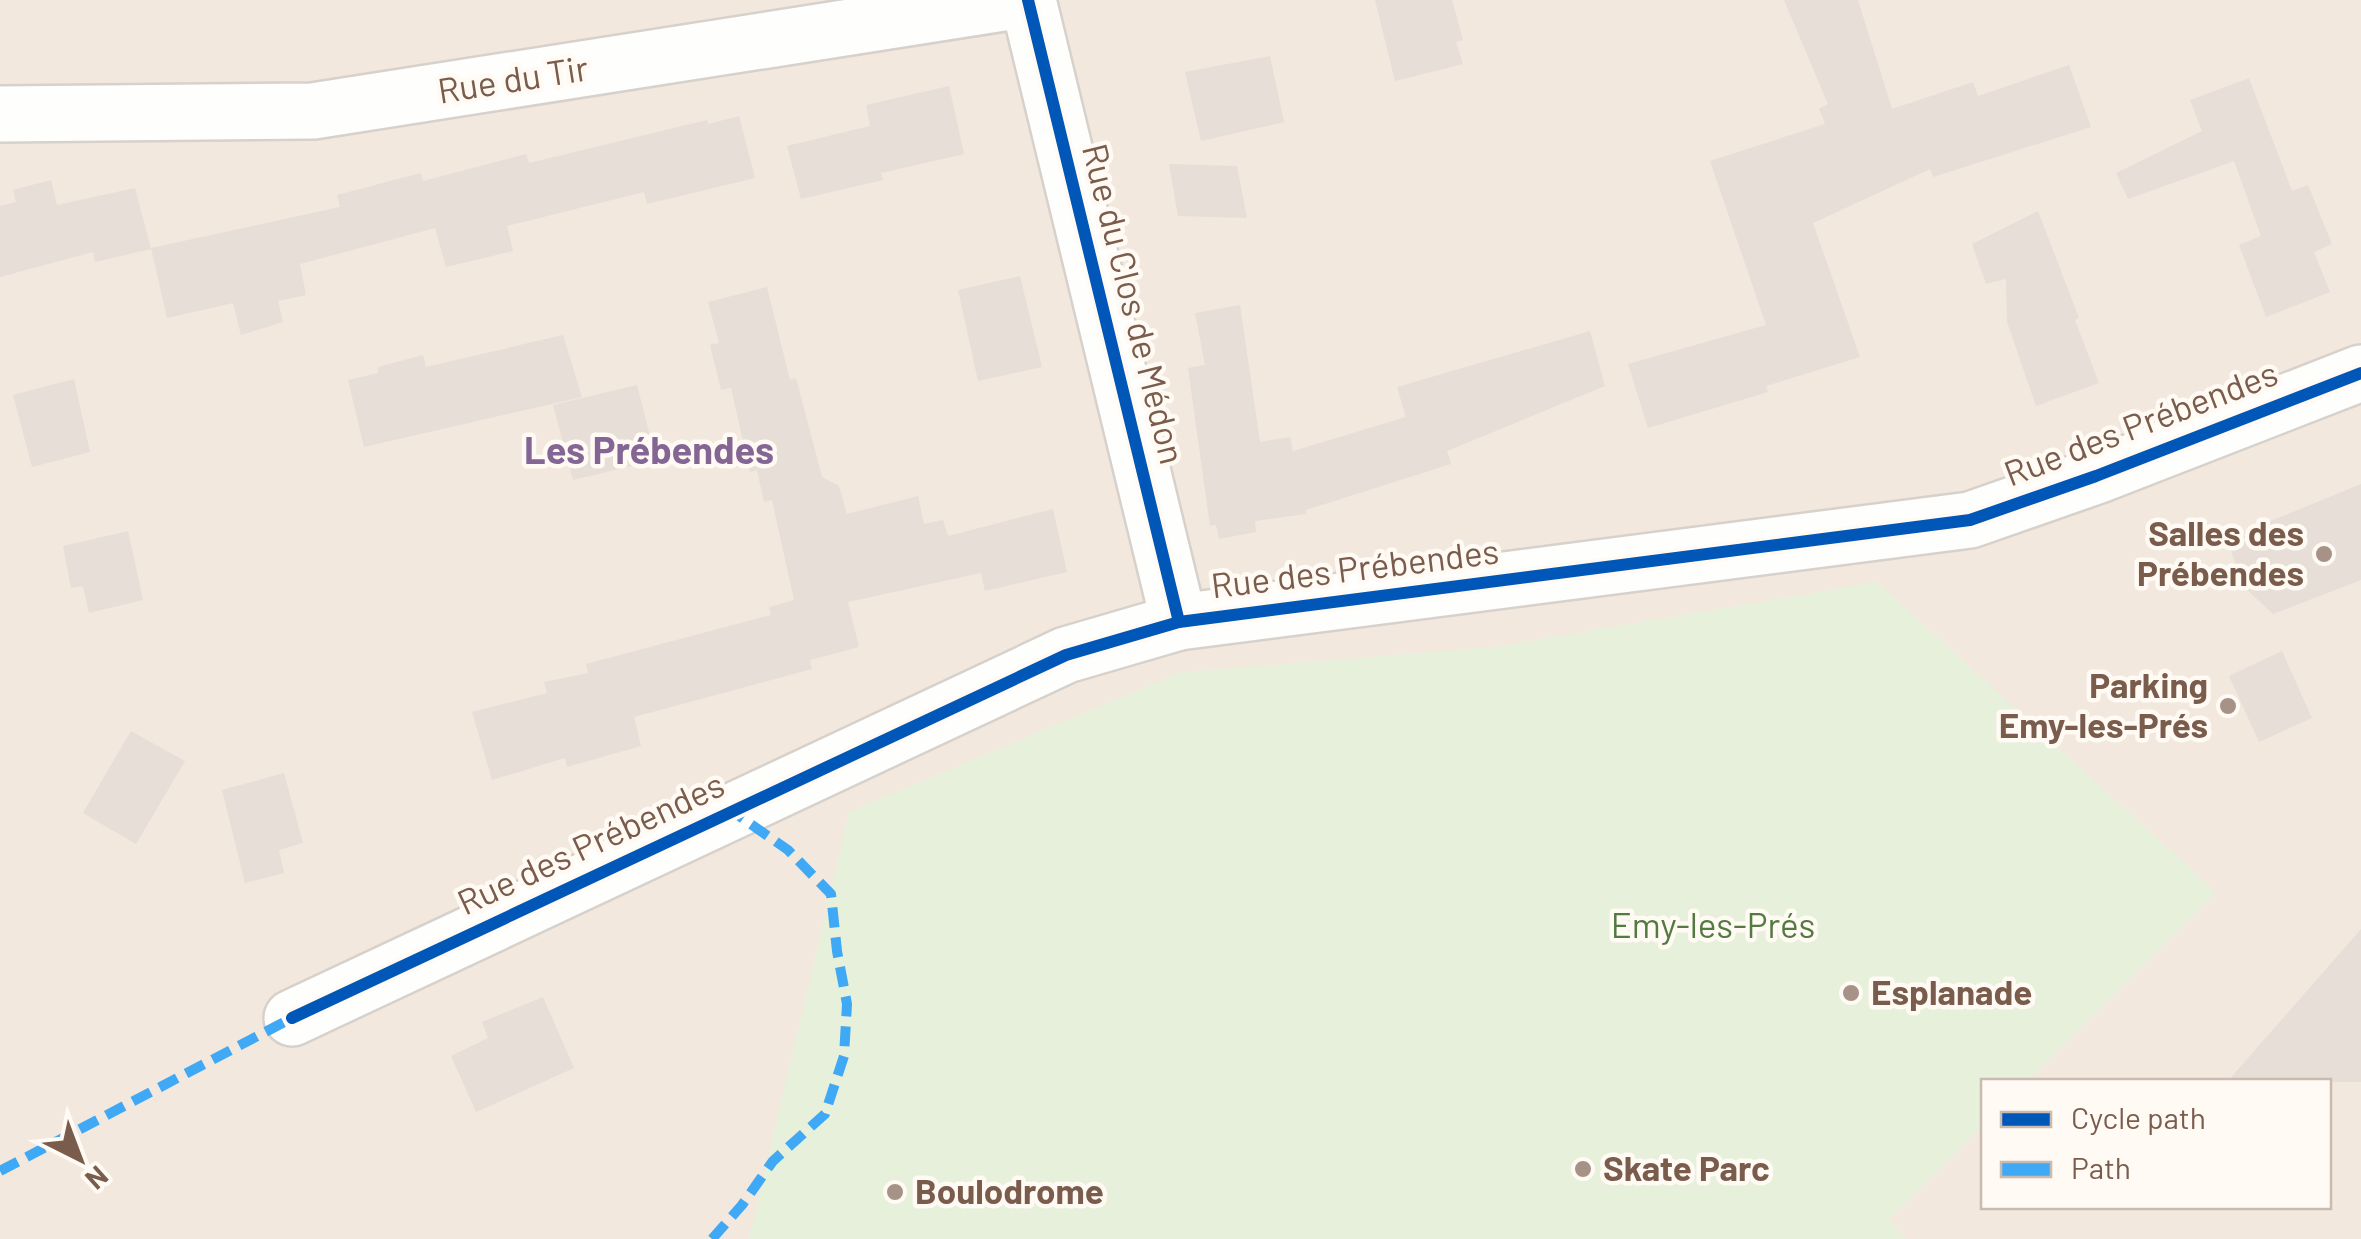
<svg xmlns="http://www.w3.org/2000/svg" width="2361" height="1239" font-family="Barlow,sans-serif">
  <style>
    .residential { fill: #f2e8de; fill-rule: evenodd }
    .green { fill: #e7f0db }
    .building { fill: #e6ded7 }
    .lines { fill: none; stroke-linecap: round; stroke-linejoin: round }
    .minor-casing { stroke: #d7d1cb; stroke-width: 60 }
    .minor { stroke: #fefefd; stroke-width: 55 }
    .quiet { stroke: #3fa9f5; stroke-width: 10; stroke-dasharray: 20 10; stroke-linecap: butt }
    .cycleway-casing { stroke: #fffaf3; stroke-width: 19 }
    .cycleway { stroke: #0057b8; stroke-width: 12 }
    .poi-dot { fill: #a69286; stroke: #fffaf3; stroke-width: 4 }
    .labels { text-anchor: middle; stroke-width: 9; stroke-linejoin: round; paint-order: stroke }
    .street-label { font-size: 35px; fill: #7a5c4d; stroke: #fffaf3 }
    .poi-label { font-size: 35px; font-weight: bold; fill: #7a5c4d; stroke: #fffaf3; text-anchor: start }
    .park-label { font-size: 35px; fill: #537a41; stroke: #fffaf3 }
    .neighbourhood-label { font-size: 38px; font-weight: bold; fill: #846695; stroke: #fffaf3 }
  </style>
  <rect width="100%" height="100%" fill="#f9f5f0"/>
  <path class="residential" d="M0,0h2361v1239h-2361zM1984,1082h344v124h-344z"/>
  <polygon class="green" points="1877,582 2216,892 2027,1081 1984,1082 1983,1125 1889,1219 1906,1239 749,1239 849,812 1181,672 1494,647"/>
  <g class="building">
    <polygon points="1375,0 1452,0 1463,40 1456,42 1463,64 1395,81"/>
    <polygon points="1784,0 1858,0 1892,109 1973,82 1978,96 2069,65 2091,127 1933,177 1930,169 1813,223 1860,357 1766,386 1768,392 1648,428 1628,364 1766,325 1710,161 1825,124 1819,109 1828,104"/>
    <polygon points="1270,56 1284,122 1201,141 1185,72"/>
    <polygon points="2249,78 2292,191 2308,185 2332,244 2314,252 2330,292 2266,317 2239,245 2261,236 2234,161 2128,199 2116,173 2202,131 2190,100"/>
    <polygon points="949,86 964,154 881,173 883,180 801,199 787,146 870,126 866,105"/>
    <polygon points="739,116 755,178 647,204 644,192 507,226 513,251 446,267 435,228 300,264 306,295 278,301 283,322 241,335 233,303 167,318 151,248 340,207 337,195 421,173 423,181 526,154 529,163 707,120 708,124"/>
    <polygon points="1169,164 1237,166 1247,218 1178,216"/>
    <polygon points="51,180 57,205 135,188 151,249 95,262 93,252 0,277 0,206 16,202 13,190"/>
    <polygon points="2038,211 2079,318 2075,320 2099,383 2036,406 2007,322 2006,279 1986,284 1972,244"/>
    <polygon points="1020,276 1042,367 978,381 958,290"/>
    <polygon points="767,287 790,380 796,378 822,477 839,486 847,514 918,496 924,524 943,520 948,536 1053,509 1067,572 985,591 981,573 848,602 859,647 810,660 812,669 634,717 641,746 567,767 565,758 492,780 472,712 547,693 544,682 588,673 586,664 771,615 769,607 794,600 772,500 764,502 757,470 750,472 731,388 721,390 710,345 719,343 708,302"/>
    <polygon points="1240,305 1260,442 1290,437 1293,451 1406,417 1397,387 1590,331 1605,386 1447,451 1451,464 1306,510 1306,514 1255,521 1256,532 1219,539 1216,525 1210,526 1188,368 1205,365 1195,313"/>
    <polygon points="563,335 582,397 364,447 348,380 378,373 378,367 423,355 426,367"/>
    <polygon points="74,379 90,452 32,467 13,395"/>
    <polygon points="637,385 656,460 573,480 553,405"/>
    <polygon points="2361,484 2361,580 2273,614 2243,586 2227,539"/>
    <polygon points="128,531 143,600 89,613 83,586 71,588 63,546"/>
    <polygon points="2282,651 2312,718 2259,742 2229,676"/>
    <polygon points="131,731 185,761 136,844 83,813"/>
    <polygon points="284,773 303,843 279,850 284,873 245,883 222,790"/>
    <polygon points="2361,929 2361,1082 2227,1082"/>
    <polygon points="543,997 574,1068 476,1112 451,1056 488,1038 482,1022"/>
  </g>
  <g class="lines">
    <g class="minor-casing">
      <g id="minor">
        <polyline points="1028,0 1179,622"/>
        <polyline points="0,114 313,111 1023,0"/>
        <polyline points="292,1018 1066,655 1179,622 1970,520 2096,476 2361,373"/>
      </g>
    </g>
    <use href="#minor" class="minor"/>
    <g class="quiet">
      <polyline points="0,1171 292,1018"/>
      <polyline points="712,1239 742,1205 773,1161 825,1114 844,1056 847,1004 837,951 831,894 788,850 732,811"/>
    </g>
    <g class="cycleway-casing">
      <g id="cycleway">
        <polyline points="1028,0 1179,622"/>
        <polyline points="292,1018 1066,655 1179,622 1970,520 2096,476 2361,373"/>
      </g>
    </g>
    <use href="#cycleway" class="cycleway"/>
  </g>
  <g class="poi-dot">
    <circle cx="2324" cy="554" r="10"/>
    <circle cx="2228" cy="706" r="10"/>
    <circle cx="1851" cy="993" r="10"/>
    <circle cx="1583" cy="1169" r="10"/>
    <circle cx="895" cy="1192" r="10"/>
  </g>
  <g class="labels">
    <g class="street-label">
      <text transform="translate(513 80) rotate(-9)" y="12">Rue du Tir</text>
      <text transform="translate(1133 304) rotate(76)" y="12">Rue du Clos de Médon</text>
      <text transform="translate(2141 424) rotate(-21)" y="12">Rue des Prébendes</text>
      <text transform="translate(1355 569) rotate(-7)" y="12">Rue des Prébendes</text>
      <text transform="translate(591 844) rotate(-25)" y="12">Rue des Prébendes</text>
    </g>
    <g class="poi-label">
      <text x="2304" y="546" text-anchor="end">Salles des<tspan x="2304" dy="40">Prébendes</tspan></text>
      <text x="2208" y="698" text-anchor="end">Parking<tspan x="2208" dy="40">Emy-les-Prés</tspan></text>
      <text x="1871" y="1005">Esplanade</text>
      <text x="1603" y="1181">Skate Parc</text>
      <text x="915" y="1204">Boulodrome</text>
    </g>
    <g class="park-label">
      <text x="1713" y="938">Emy-les-Prés</text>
    </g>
    <g class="neighbourhood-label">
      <text x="649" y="464">Les Prébendes</text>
    </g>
  </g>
  <rect x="1981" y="1079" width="350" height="130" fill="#fffaf3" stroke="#cabbb1" stroke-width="2.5"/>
  <rect x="2001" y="1112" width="50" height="15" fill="#0057b8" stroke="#cabbb1" stroke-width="2.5"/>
  <text x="2071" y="1129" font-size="30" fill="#7a5c4d">Cycle path</text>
  <rect x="2001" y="1162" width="50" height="15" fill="#3fa9f5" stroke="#cabbb1" stroke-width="2.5"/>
  <text x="2071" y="1179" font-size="30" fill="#7a5c4d">Path</text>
  <g transform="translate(80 1159) rotate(138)" stroke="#fffaf3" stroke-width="8" paint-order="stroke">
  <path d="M0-8L18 38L0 25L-18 38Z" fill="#7a5c4d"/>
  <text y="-15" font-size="28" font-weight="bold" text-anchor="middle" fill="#7a5c4d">N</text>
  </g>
</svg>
